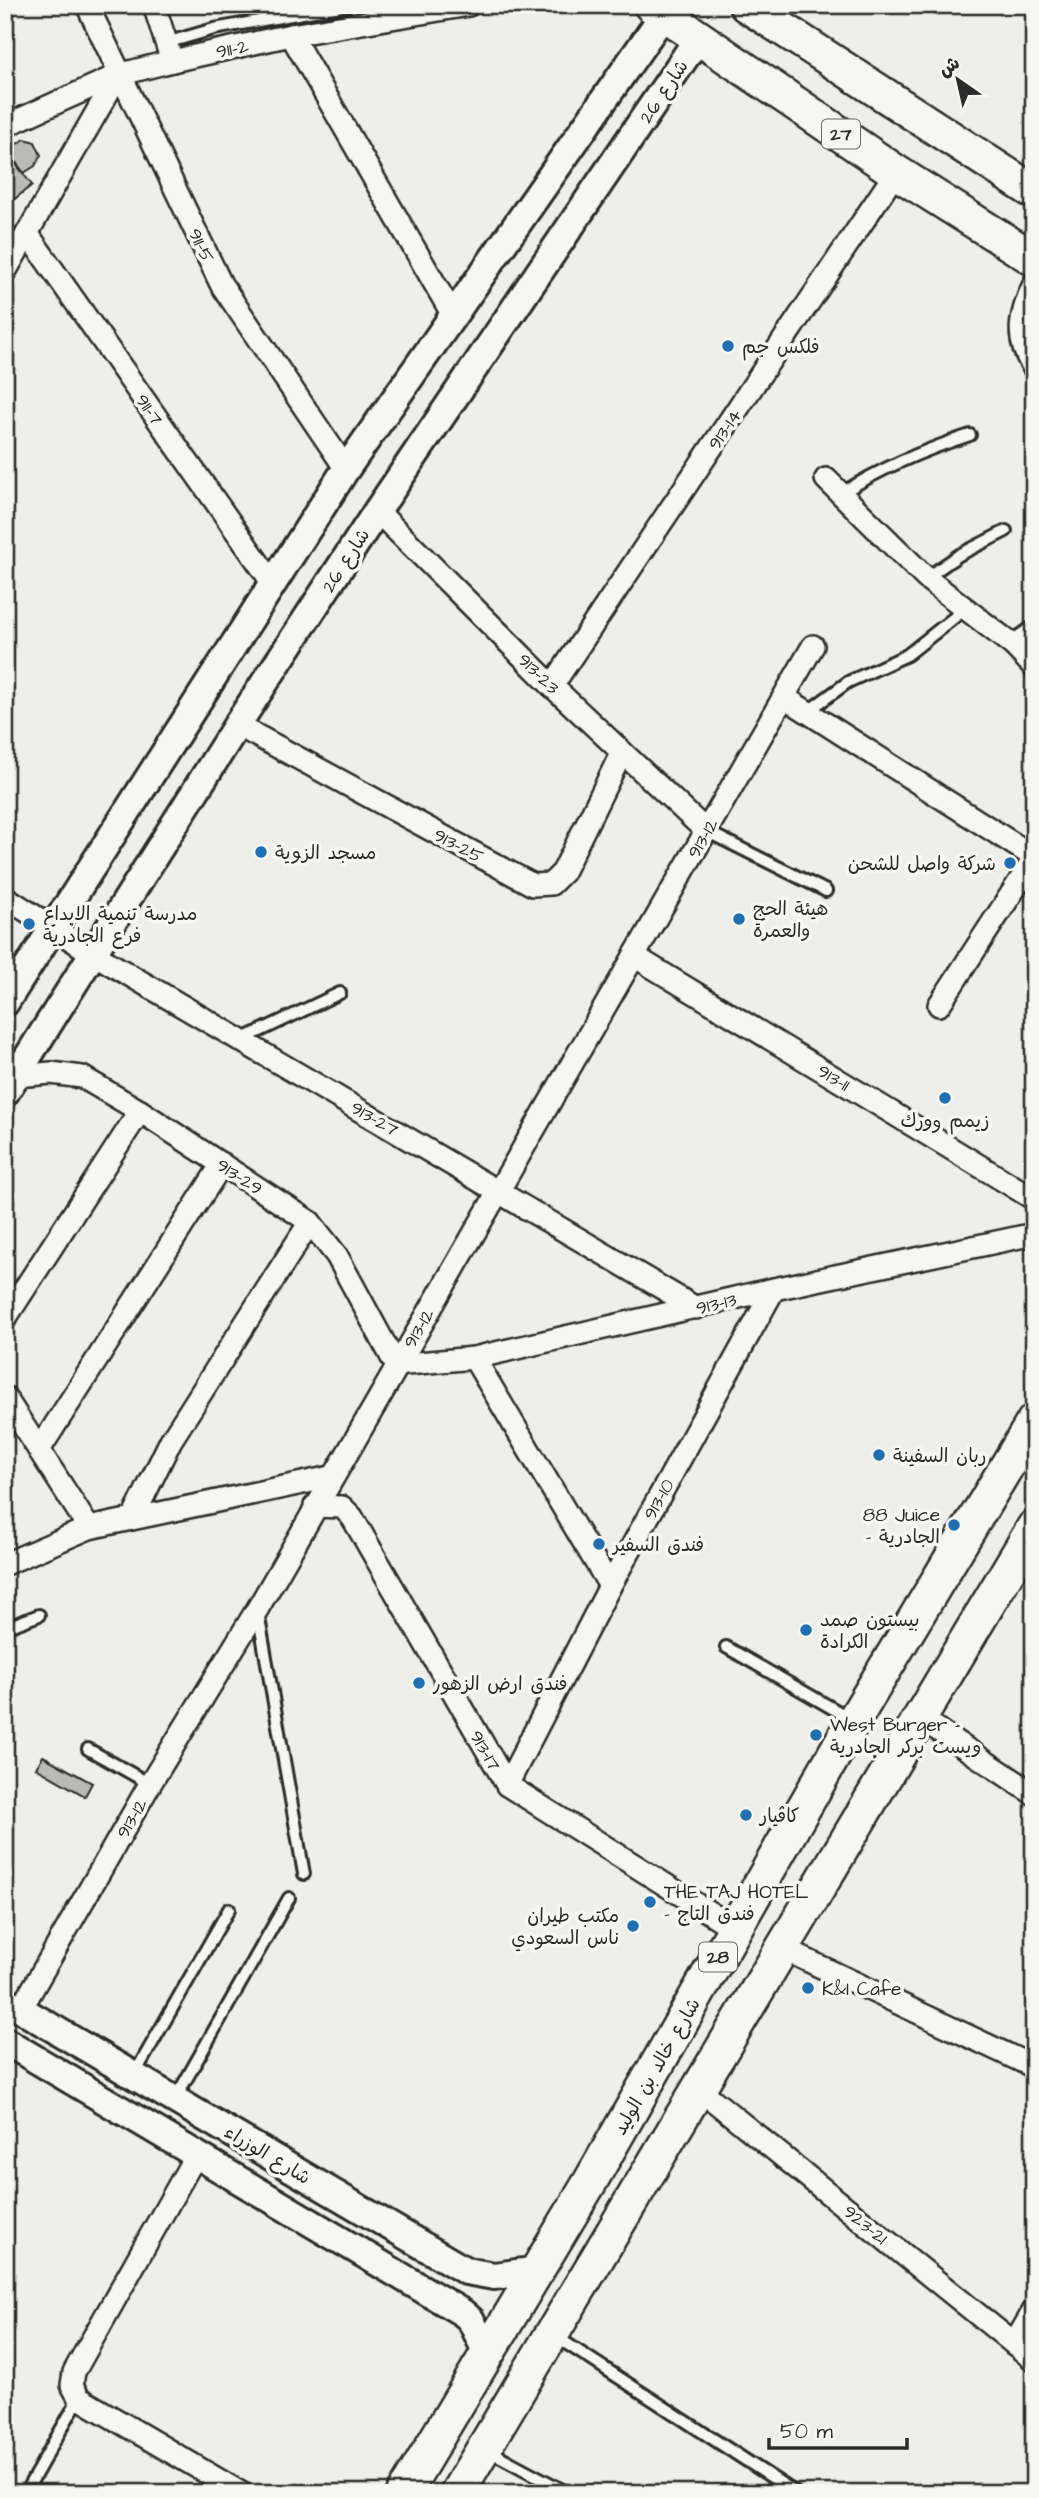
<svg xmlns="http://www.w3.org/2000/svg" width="1039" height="2498" font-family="'Architects Daughter','Playpen Sans Arabic',sans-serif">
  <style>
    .building { fill: #babab7; stroke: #2b2b2b; stroke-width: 2 }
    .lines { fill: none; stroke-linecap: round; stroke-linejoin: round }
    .service-casing { stroke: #2b2b2b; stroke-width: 16 }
    .minor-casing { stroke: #2b2b2b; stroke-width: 26 }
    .tertiary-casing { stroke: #2b2b2b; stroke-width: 32 }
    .primary-casing { stroke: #2b2b2b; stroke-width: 38 }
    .service { stroke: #f6f6f2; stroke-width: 10 }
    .minor { stroke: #f6f6f2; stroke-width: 21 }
    .tertiary { stroke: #f6f6f2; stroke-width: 26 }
    .primary { stroke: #f6f6f2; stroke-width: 33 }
    .poi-dot { fill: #1f6fb2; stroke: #f6f6f2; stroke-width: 2.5 }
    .labels { text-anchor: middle; stroke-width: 7; stroke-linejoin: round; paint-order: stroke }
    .shield { fill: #f6f6f2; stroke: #686867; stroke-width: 2 }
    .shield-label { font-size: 18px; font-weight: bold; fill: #2b2b2b }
    .street-label { font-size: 19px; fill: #2b2b2b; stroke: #f6f6f2 }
    .poi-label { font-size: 19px; fill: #2b2b2b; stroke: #f6f6f2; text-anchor: start }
  </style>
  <rect width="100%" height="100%" fill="#eeeeea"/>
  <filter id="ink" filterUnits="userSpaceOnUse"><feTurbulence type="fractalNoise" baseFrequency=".0143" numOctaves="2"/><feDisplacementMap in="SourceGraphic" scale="14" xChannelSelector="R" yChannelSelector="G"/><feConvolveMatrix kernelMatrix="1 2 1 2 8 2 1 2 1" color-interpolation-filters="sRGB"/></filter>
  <g filter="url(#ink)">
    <g class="building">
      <polygon points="25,139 35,142 41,155 35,166 24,173 7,150"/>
      <polygon points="5,150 32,185 6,206 5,205"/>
      <polygon points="43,1756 92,1783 85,1796 36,1768"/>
    </g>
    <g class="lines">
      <g class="service-casing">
        <g id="service">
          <polyline points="166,43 214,29 347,5"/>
          <path d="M842,493c41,-26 82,-43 128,-58"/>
          <polyline points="926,578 959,555 1006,531"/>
          <polyline points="807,712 848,682 907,655 965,609"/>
          <polyline points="706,831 826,891"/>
          <polyline points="241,1040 340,993"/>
          <polyline points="258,1612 304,1874"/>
          <polyline points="5,1628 39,1615"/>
          <polyline points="726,1647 851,1719"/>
          <polyline points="88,1749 150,1784"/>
          <polyline points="134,2075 229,1909"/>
          <polyline points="175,2099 289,1898"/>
          <polyline points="555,2336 796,2493"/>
          <polyline points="486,2449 568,2493"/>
          <polyline points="25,2493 79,2398"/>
        </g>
      </g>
      <g class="minor-casing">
        <g id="minor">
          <polyline points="87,5 221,284 346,469"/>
          <polyline points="154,5 172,61"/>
          <polyline points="291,35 454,317"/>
          <polyline points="5,126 118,75 172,61 291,35 469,5"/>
          <polyline points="27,233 274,585"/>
          <polyline points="5,272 118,75"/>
          <path d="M1034,284c-14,30 -20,55 0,84"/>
          <polyline points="826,479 926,578 1014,646 1034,667"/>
          <polyline points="377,511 552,686 706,831"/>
          <polyline points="1014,646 1034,632"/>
          <polyline points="552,686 896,172"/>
          <polyline points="784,697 1034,857"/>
          <polyline points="237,725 533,885 551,884 563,872 622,752"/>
          <polyline points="5,897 92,953 696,1308"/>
          <polyline points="634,956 1034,1199"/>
          <polyline points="939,1005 1034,859"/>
          <polyline points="16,1076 51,1073 82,1077 140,1111 310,1222 337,1256 396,1365 474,1358 774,1289 1034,1234"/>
          <polyline points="5,1319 140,1111"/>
          <polyline points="474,1358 610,1586"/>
          <polyline points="5,1397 89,1528"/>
          <polyline points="39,1450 222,1164"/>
          <polyline points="315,1506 342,1507 352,1517 507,1785 734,1928"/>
          <polyline points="134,1516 171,1440 310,1222"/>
          <polyline points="5,1564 89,1528 331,1477"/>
          <polyline points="920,1718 1034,1794"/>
          <polyline points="507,1785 610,1586 774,1289"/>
          <polyline points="781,1948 1034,2067"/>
          <polyline points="21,2009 150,1784 258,1608 813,646"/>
          <polyline points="698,2088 1034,2360"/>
          <polyline points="197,2153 74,2372 72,2385 79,2398 241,2493"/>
          <polyline points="1014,2344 1034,2310"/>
        </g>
      </g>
      <g class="tertiary-casing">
        <g id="tertiary">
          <polyline points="5,1003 346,469 664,14"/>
          <polyline points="5,1093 237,725 377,511 699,37"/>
          <polyline points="5,2000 466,2271 494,2276 539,2270"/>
          <polyline points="5,2041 463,2313 471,2320 487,2354"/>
        </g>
      </g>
      <g class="primary-casing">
        <g id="primary">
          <polyline points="651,5 896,172 1034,259"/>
          <polyline points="746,5 1034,192"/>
          <polyline points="404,2493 590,2182 854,1720 1034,1421"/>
          <polyline points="457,2493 1034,1527"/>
        </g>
      </g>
      <use href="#service" class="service"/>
      <use href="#minor" class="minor"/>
      <use href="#tertiary" class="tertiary"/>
      <use href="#primary" class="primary"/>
    </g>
  </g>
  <g class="poi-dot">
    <circle cx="728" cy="346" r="7"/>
    <circle cx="261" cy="852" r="7"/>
    <circle cx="1010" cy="863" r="7"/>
    <circle cx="739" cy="919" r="7"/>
    <circle cx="29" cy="924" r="7"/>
    <circle cx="945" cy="1098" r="7"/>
    <circle cx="879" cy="1455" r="7"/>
    <circle cx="954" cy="1525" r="7"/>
    <circle cx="599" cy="1544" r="7"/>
    <circle cx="806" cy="1630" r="7"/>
    <circle cx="419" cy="1683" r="7"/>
    <circle cx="816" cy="1735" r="7"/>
    <circle cx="746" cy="1815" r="7"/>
    <circle cx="650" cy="1902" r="7"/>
    <circle cx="633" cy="1926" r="7"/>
    <circle cx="808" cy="1988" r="7"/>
  </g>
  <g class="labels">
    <g class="shield">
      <rect x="822" y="119.5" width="38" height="29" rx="5"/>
      <rect x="699" y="1942.5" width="38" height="29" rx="5"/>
    </g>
    <g class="shield-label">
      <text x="841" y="140">27</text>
      <text x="718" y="1963">28</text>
    </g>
    <g class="street-label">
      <text transform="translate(232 48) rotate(-12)" y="7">911-2</text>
      <text transform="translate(663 91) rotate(-56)" y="7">شارع 26</text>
      <text transform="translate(202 245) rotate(64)" y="7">911-5</text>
      <text transform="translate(150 409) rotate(55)" y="7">911-7</text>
      <text transform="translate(724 429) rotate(-56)" y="7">913-14</text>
      <text transform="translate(345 560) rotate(-57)" y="7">شارع 26</text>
      <text transform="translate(539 673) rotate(44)" y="7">913-23</text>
      <text transform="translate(702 838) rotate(-60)" y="7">913-12</text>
      <text transform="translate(459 845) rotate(28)" y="7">913-25</text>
      <text transform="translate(834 1077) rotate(31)" y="7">913-11</text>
      <text transform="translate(375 1118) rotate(30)" y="7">913-27</text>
      <text transform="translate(240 1176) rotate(33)" y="7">913-29</text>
      <text transform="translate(716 1303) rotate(-14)" y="7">913-13</text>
      <text transform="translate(418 1328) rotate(-60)" y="7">913-12</text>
      <text transform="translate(658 1499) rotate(-61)" y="7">913-10</text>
      <text transform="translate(486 1750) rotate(60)" y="7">913-17</text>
      <text transform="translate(131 1818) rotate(-60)" y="7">913-12</text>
      <text transform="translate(656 2066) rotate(-60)" y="7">شارع خالد بن الوليد</text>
      <text transform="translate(268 2154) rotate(31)" y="7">شارع الوزراء</text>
      <text transform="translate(866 2224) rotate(39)" y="7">923-21</text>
    </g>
    <g class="poi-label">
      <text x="742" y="353">فلكس جم</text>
      <text x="275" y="859">مسجد الزوية</text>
      <text x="996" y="870" text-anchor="end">شركة واصل للشحن</text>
      <text x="753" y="915">هيئة الحج<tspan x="753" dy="22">والعمرة</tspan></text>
      <text x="43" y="920">مدرسة تنمية الابداع<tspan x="43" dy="22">فرع الجادرية</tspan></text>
      <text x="945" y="1127" text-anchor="middle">زيمم وورك</text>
      <text x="893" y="1462">ربان السفينة</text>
      <text x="940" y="1521" text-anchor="end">88 Juice<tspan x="940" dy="22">- الجادرية</tspan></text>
      <text x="613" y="1551">فندق السفير</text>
      <text x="820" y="1626">بيستون صمد<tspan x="820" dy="22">الكرادة</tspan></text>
      <text x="433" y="1690">فندق ارض الزهور</text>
      <text x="830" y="1731">West Burger -<tspan x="830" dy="22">ويست بركر الجادرية</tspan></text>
      <text x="760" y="1822">كاڤيار</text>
      <text x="664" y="1898">THE TAJ HOTEL<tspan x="664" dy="22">- فندق التاج</tspan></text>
      <text x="619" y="1922" text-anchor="end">مكتب طيران<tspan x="619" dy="22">ناس السعودي</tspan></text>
      <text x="822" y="1995">K&amp;I Cafe</text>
    </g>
  </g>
  <rect width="1039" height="2498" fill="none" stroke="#f6f6f2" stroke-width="28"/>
  <rect x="14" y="14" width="1011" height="2470" fill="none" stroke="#2b2b2b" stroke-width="2.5" filter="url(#ink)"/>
  <g transform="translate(958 80) rotate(326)" stroke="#f6f6f2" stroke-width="5" paint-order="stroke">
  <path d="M0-5L12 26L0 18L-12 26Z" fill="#2b2b2b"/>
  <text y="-10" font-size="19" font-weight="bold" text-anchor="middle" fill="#2b2b2b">ش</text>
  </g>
  <path d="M769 2438v10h138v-10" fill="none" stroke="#2b2b2b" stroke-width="3.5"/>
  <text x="780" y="2438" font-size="21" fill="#2b2b2b" stroke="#f6f6f2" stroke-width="5" paint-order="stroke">50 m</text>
</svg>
